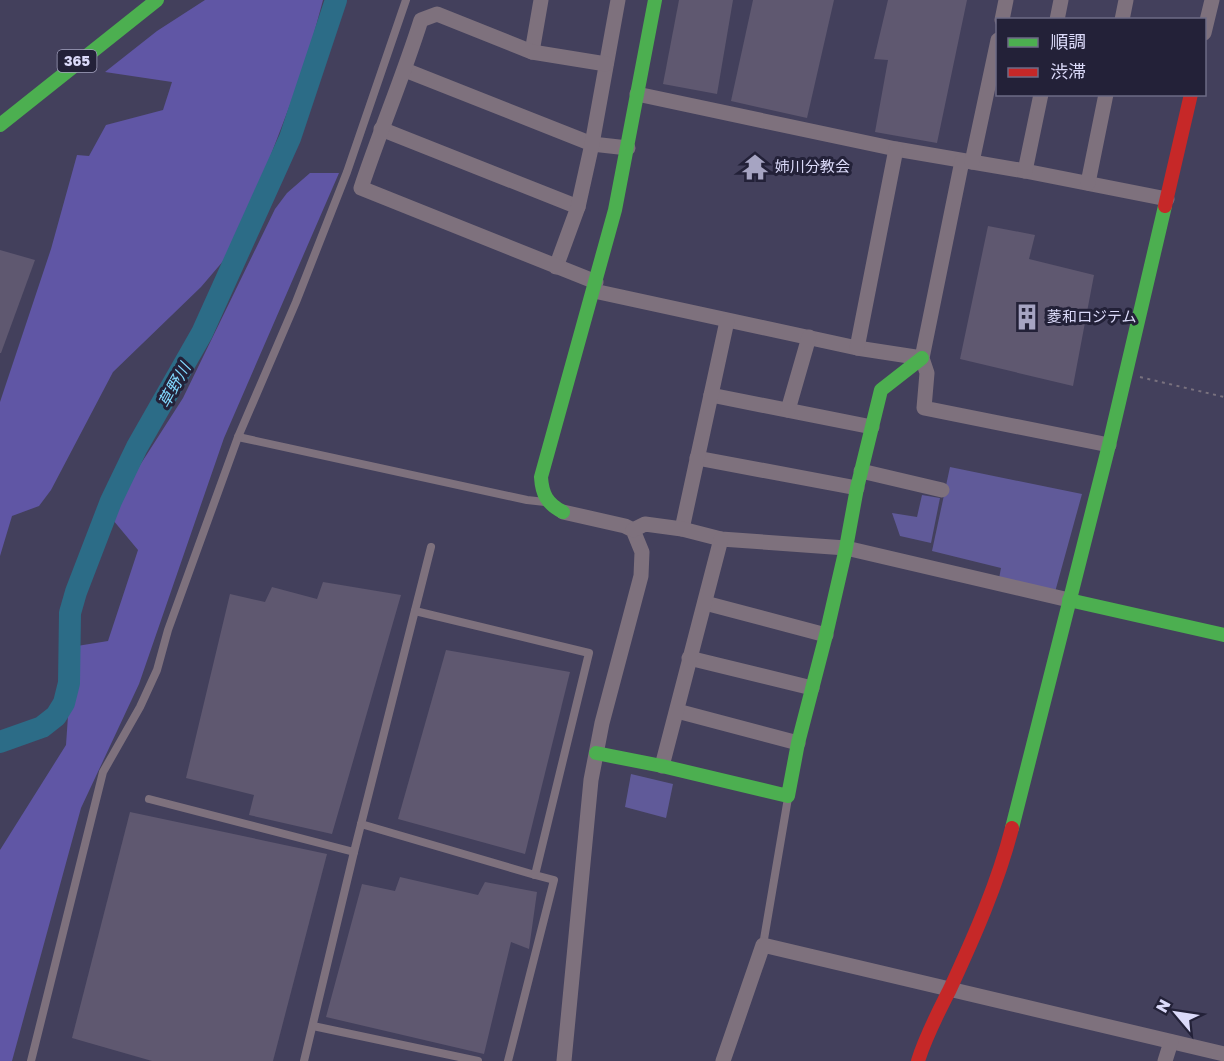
<svg xmlns="http://www.w3.org/2000/svg" width="1224" height="1061" font-family="'Golos Text','Noto Sans JP',sans-serif">
  <style>
    .green { fill: #605a99 }
    .forest { fill: #6056a5 }
    .lines { fill: none; stroke-linecap: round; stroke-linejoin: round }
    .river { stroke: #2c6c87; stroke-width: 22 }
    .building { fill: #5f5870 }
    .path { stroke: #79717e; stroke-width: 2; stroke-dasharray: 3 4.5; stroke-linecap: butt }
    .lane { stroke: #7e717d; stroke-width: 8 }
    .street { stroke: #7e717d; stroke-width: 15 }
    .fast { stroke: #4caf50; stroke-width: 14 }
    .jam { stroke: #c62828; stroke-width: 14 }
    .labels { text-anchor: middle; stroke-width: 6; stroke-linejoin: round; paint-order: stroke }
    .shield { fill: #232138; stroke: #a4a2bf; stroke-width: 1.5 }
    .shield-label { font-size: 14px; font-weight: bold; fill: #dbdaf9 }
    .poi-label { font-size: 15px; fill: #dbdaf9; stroke: #232138; text-anchor: start }
    .water-label { font-size: 16px; font-style: italic; fill: #83daff; stroke: #232138 }
  </style>
  <rect width="100%" height="100%" fill="#43405c"/>
  <g class="green">
    <polygon points="950,467 1082,494 1055,592 998,584 1001,568 932,551"/>
    <polygon points="922,495 940,498 931,543 900,536 892,513 917,517"/>
    <polygon points="631,774 673,784 666,818 625,807"/>
  </g>
  <g class="forest">
    <polygon points="205,0 323,0 306,63 236,246 201,287 113,372 51,490 39,506 12,516 0,556 0,402 51,249 77,155 89,156 106,125 163,110 172,82 105,72 157,31"/>
    <polygon points="310,173 339,173 224,438 139,684 81,808 12,1061 0,1061 0,850 66,745 68,716 53,705 77,646 108,641 138,550 113,520 117,501 183,398 275,209 287,193"/>
  </g>
  <g class="lines">
    <polyline class="river" points="0,742 42,727 56,716 64,703 69,683 70,613 76,592 111,501 137,447 202,333 290,138 336,0"/>
  </g>
  <g class="building">
    <polygon points="679,0 733,0 717,94 663,84"/>
    <polygon points="753,0 834,0 807,118 731,101"/>
    <polygon points="888,0 967,0 937,143 875,132 888,60 874,59"/>
    <polygon points="988,226 1035,235 1029,259 1094,275 1073,386 960,359"/>
    <polygon points="0,250 35,260 1,353 0,353"/>
    <polygon points="323,582 401,595 332,834 249,815 254,795 186,778 230,594 265,602 272,587 317,599"/>
    <polygon points="446,650 570,672 525,854 398,819"/>
    <polygon points="130,812 327,854 273,1061 152,1061 72,1038"/>
    <polygon points="400,877 478,895 485,882 537,892 529,949 511,942 484,1054 326,1017 362,884 395,891"/>
  </g>
  <g class="lines">
    <polyline class="path" points="1140,377 1224,397"/>
    <g class="lane">
      <polyline points="238,437 527,500 545,502"/>
      <polyline points="149,799 354,852"/>
      <polyline points="361,824 535,875 589,653 415,611"/>
      <polyline points="763,945 788,798"/>
      <polyline points="313,1026 478,1061"/>
      <polyline points="31,1061 103,772 140,707 157,670 168,630 238,437 296,302 347,172 406,0"/>
      <polyline points="304,1061 354,852 431,547"/>
      <polyline points="508,1061 554,880 535,875"/>
    </g>
    <g class="street">
      <polyline points="1002,20 1006,0"/>
      <polyline points="1057,20 1061,0"/>
      <polyline points="1122,20 1126,0"/>
      <polyline points="1204,33 1212,0"/>
      <polyline points="532,52 541,0"/>
      <polyline points="405,70 592,144 628,148"/>
      <polyline points="637,94 896,149 1025,171 1167,199"/>
      <polyline points="381,129 578,207"/>
      <polyline points="962,161 922,358 927,373 924,408 1109,445"/>
      <polyline points="972,162 998,40"/>
      <polyline points="1025,171 1041,94"/>
      <polyline points="1088,183 1106,94"/>
      <polyline points="556,267 578,207 592,144 618,0"/>
      <path d="M596,282l-235,-94c19,-57 42,-111 60,-168l16,-6 95,38 74,12"/>
      <polyline points="594,291 857,348 922,358"/>
      <polyline points="857,348 896,149"/>
      <polyline points="711,395 872,427"/>
      <polyline points="788,410 809,337"/>
      <polyline points="697,458 857,488"/>
      <polyline points="861,471 942,490"/>
      <polyline points="563,512 625,526 633,530 642,552 641,576 602,723 591,780 564,1061"/>
      <polyline points="682,529 727,321"/>
      <polyline points="633,530 645,524 682,529 721,539 846,548 1069,600"/>
      <polyline points="705,603 826,635"/>
      <polyline points="689,658 812,688"/>
      <polyline points="677,711 798,743"/>
      <polyline points="662,766 721,539"/>
      <polyline points="723,1061 763,945 1224,1054"/>
      <polyline points="1165,1061 1171,1042"/>
    </g>
    <g class="fast">
      <polyline points="0,125 157,0"/>
      <path d="M563,512c-16,-8 -21,-18 -22,-35l74,-267 40,-210"/>
      <polyline points="1069,600 1224,635"/>
      <polyline points="596,753 662,766 788,796 798,743 826,635 846,548 857,488 881,390 922,358"/>
      <polyline points="1012,828 1109,445 1165,206"/>
    </g>
    <g class="jam">
      <polyline points="1165,206 1191,94"/>
      <path d="M918,1061c8,-26 20,-48 32,-72 24,-52 48,-106 62,-161"/>
    </g>
  </g>
  <defs>
    <g id="temple-bare" transform="scale(2.07)"><path d="M0-6L5-2H3V0L6.5 2.5H4V6H1.5V3h-3V6H-4V2.5H-6.5L-3 0V-2H-5Z" fill="#a6a4c2" stroke="#232138" stroke-width="2.5" paint-order="stroke"/></g>
    <g id="building-bare" transform="scale(2.07)"><path d="M-4-6H4V6H1V3H-1V6H-4ZM-2.5-4.3h1.7v1.8h-1.7ZM.8-4.3h1.7v1.8H.8ZM-2.5-1h1.7V.8h-1.7ZM.8-1h1.7V.8H.8Z" fill="#a6a4c2" stroke="#232138" stroke-width="2.5" paint-order="stroke"/></g>
  </defs>
  <g fill-rule="evenodd">
    <use href="#temple-bare" x="755" y="167"/>
    <use href="#building-bare" x="1027" y="317"/>
  </g>
  <g class="labels">
    <rect class="shield" x="57.5" y="50" width="39" height="22" rx="4.5"/>
    <g class="shield-label">
      <text x="77" y="66">365</text>
    </g>
    <g class="poi-label">
      <text x="775" y="172">姉川分教会</text>
      <text x="1047" y="322">菱和ロジテム</text>
    </g>
    <g class="water-label">
      <text transform="translate(174 385) rotate(-61)" y="6">草野川</text>
    </g>
  </g>
  <rect x="996" y="18" width="210" height="78" fill="#232138" stroke="#6d6b85" stroke-width="1.5"/>
  <rect x="1008" y="38" width="30" height="9" fill="#4caf50" stroke="#6d6b85" stroke-width="1.5"/>
  <text x="1050" y="48" font-size="18" fill="#dbdaf9">順調</text>
  <rect x="1008" y="68" width="30" height="9" fill="#c62828" stroke="#6d6b85" stroke-width="1.5"/>
  <text x="1050" y="78" font-size="18" fill="#dbdaf9">渋滞</text>
  <g transform="translate(1176 1013) rotate(299)" stroke="#232138" stroke-width="4.5" paint-order="stroke">
  <path d="M0-4.5L10 22L0 15L-10 22Z" fill="#dbdaf9"/>
  <text y="-9" font-size="16" font-weight="bold" text-anchor="middle" fill="#dbdaf9">N</text>
  </g>
</svg>
